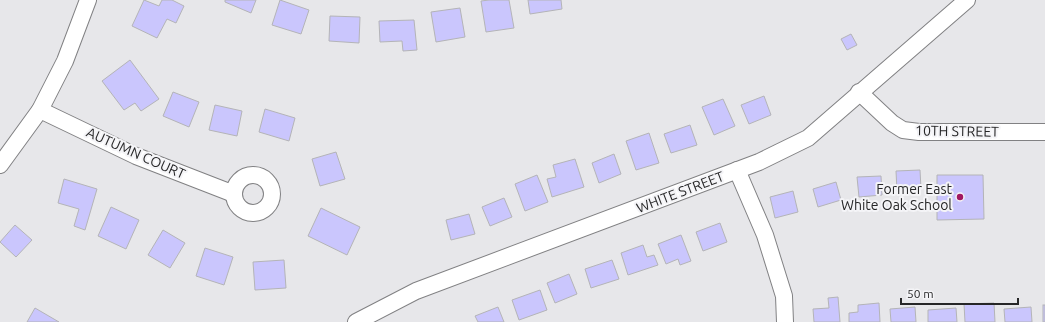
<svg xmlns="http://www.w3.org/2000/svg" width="1045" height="322" font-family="Ubuntu,sans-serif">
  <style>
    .building { fill: #cac6fd; stroke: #b4b4b7 }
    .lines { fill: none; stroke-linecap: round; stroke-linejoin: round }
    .minor-casing { stroke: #818183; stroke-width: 18 }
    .minor { stroke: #fff; stroke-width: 16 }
    .poi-dot { fill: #a11762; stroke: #f4f4f7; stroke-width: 1.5 }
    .labels { text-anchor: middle; stroke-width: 4; stroke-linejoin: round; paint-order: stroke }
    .street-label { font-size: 14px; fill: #262627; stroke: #f4f4f7 }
    .poi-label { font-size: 14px; fill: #262627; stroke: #f4f4f7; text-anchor: end }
  </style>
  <rect width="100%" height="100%" fill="#e7e7ea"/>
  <g class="building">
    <polygon points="144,0 159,6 162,0 172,0 184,6 176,23 167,19 157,38 132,26"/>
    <polygon points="225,0 256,0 251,13 225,2"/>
    <polygon points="280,0 309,10 301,34 272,25"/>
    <polygon points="489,0 509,0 514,28 486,32 481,1"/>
    <polygon points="528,0 561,0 562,9 530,14"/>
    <polygon points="460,8 465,37 436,42 431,12"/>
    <polygon points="330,16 360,17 359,43 329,41"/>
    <polygon points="414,20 417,50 403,51 402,41 380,42 379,21"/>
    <polygon points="851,34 857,45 847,50 841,39"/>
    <polygon points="130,60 159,99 141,111 135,103 124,110 102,81"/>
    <polygon points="173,92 199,102 189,127 163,116"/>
    <polygon points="764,96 771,115 749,124 741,105"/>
    <polygon points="723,99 735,126 714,135 702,107"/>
    <polygon points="215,105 242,111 237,136 209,130"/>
    <polygon points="265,109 295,118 289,141 259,132"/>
    <polygon points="690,125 697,145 671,153 664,134"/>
    <polygon points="649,133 659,163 636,170 626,141"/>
    <polygon points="336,152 345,179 320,186 312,159"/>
    <polygon points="614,154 621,174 599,183 592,163"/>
    <polygon points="575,159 584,187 552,197 547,179 556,177 553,165"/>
    <polygon points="920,170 921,189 897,191 896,171"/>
    <polygon points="537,175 548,202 525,211 515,184"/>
    <polygon points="937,175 983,175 984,219 937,220"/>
    <polygon points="881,176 882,195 859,197 857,177"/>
    <polygon points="64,179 97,189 85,230 74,226 79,209 58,203"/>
    <polygon points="836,182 841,200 818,207 813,189"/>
    <polygon points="793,191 798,212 775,218 770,197"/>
    <polygon points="504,198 512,217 490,226 482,207"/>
    <polygon points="111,207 139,220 126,249 98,236"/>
    <polygon points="321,208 360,227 347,255 308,236"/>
    <polygon points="469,214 475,234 451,240 446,220"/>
    <polygon points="720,223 727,242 703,251 696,232"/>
    <polygon points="15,225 32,240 16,257 0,242"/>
    <polygon points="163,230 185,243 170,268 148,255"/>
    <polygon points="681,235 691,261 680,265 678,259 666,264 658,244"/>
    <polygon points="643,245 647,257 654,255 658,265 628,275 621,253"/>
    <polygon points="205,248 233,257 224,285 196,276"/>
    <polygon points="284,260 286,288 255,290 253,262"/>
    <polygon points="612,260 619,279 591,288 585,269"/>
    <polygon points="569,274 577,294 555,303 547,283"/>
    <polygon points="540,290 547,310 519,320 512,300"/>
    <polygon points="838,297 840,322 814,322 813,309 829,308 828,298"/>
    <polygon points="879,303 880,322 849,322 849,313 858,312 858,305"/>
    <polygon points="994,303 995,322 965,322 964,304"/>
    <rect x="1043" y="305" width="2" height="17"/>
    <polygon points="498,307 504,322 478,322 475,316"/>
    <polygon points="915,307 916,322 891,322 890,309"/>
    <polygon points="1031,307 1032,322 1005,322 1004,309"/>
    <polygon points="35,308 59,322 27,322"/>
    <polygon points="956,308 957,322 928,322 928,310"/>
  </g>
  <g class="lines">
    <g class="minor-casing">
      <g id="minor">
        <polyline points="859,92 892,123 903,130 919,132 1045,132"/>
        <polyline points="40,110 136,156 234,194"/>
        <polyline points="0,165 40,110 65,61 88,0"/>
        <polyline points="737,170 765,235 784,296 785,322"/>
        <circle cx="253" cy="194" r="19"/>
        <polyline points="356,322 416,291 759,162 808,138 967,0"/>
      </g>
    </g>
    <use href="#minor" class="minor"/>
  </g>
  <circle class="poi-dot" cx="960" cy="197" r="4"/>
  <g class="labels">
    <g class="street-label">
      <text transform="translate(957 131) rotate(1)" y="5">10TH STREET</text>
      <text transform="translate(136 153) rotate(24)" y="5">AUTUMN COURT</text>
      <text transform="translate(680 192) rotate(-21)" y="5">WHITE STREET</text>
    </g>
    <g class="poi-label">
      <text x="952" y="194">Former East<tspan x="952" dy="16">White Oak School</tspan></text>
    </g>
  </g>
  <path d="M901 298v6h117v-6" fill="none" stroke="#262627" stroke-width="2"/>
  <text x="907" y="298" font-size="12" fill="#262627" stroke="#f4f4f7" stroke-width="3" paint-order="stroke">50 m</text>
</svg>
